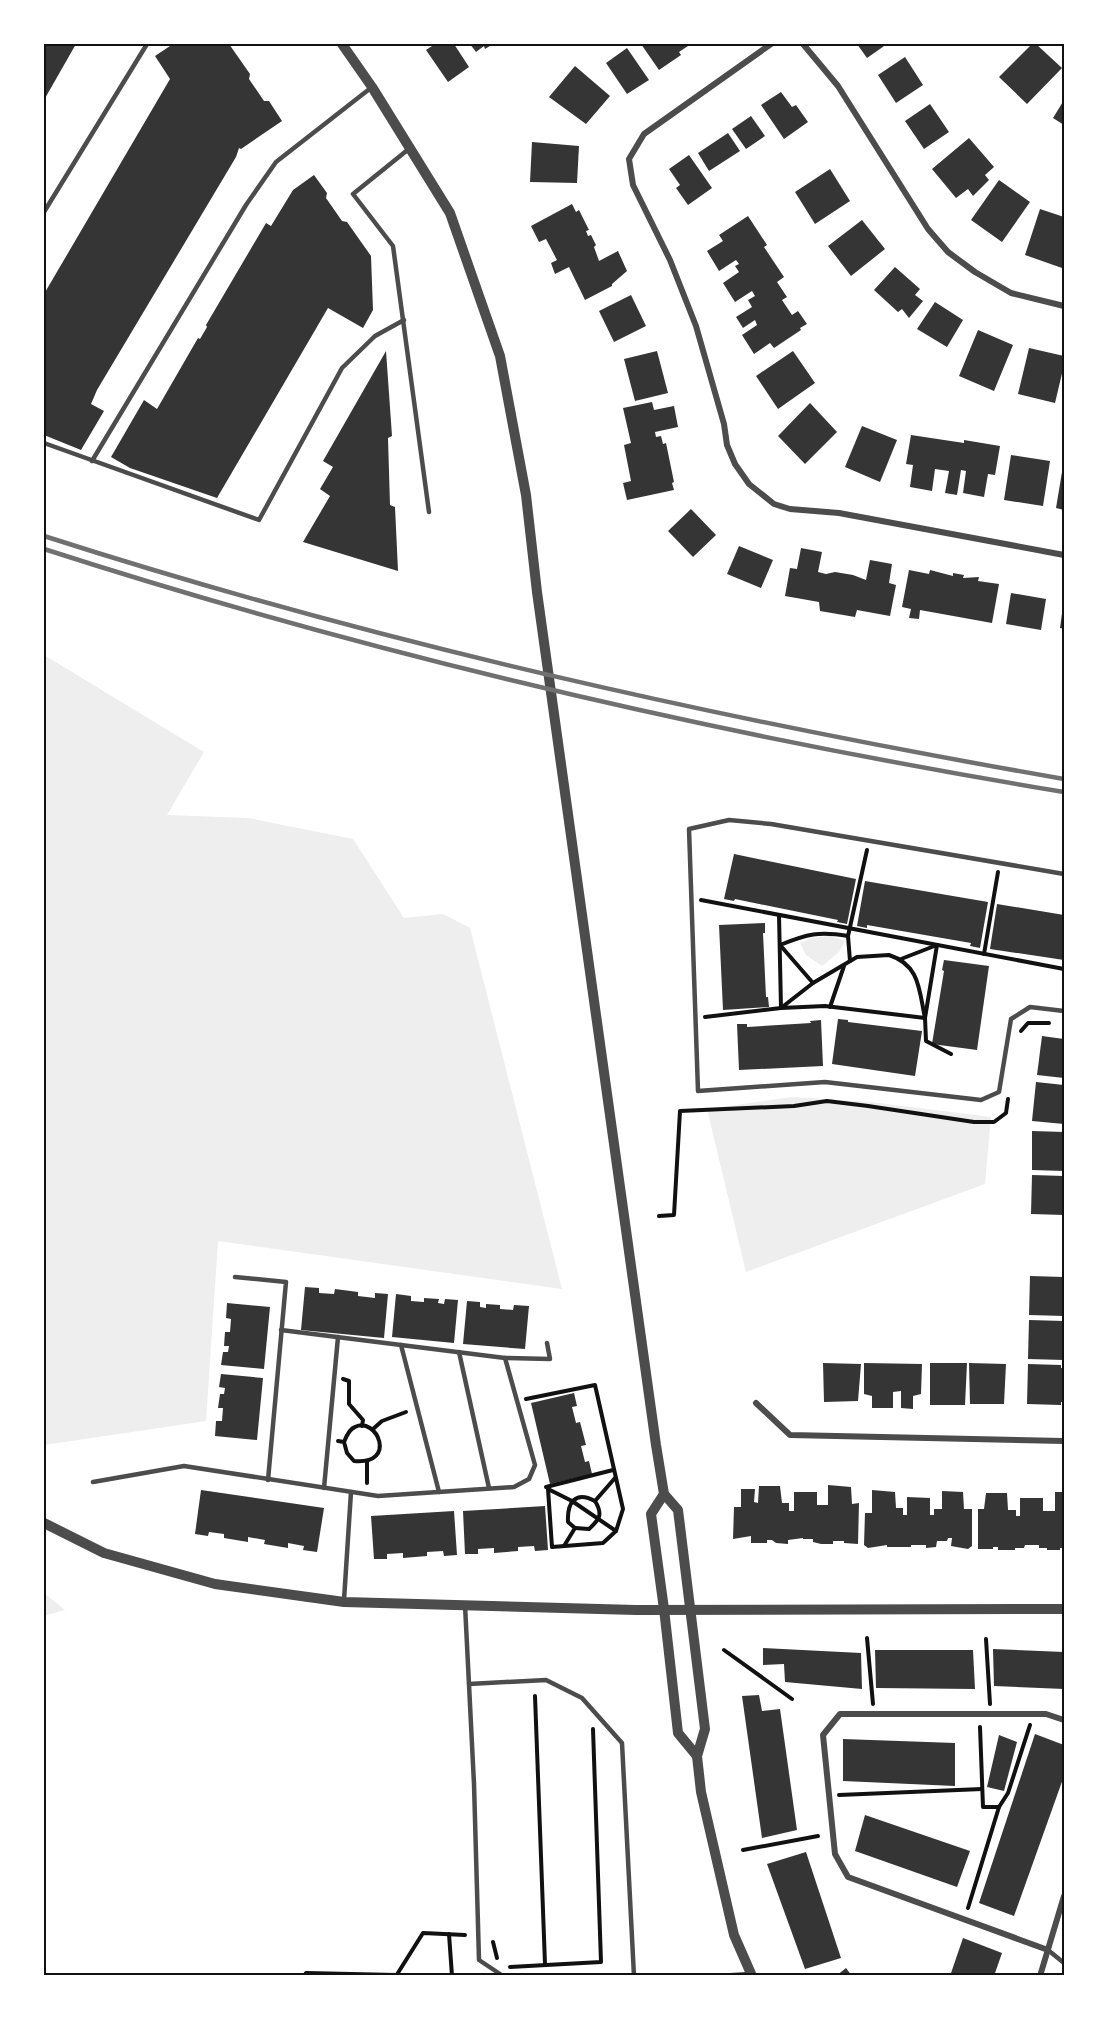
<svg xmlns="http://www.w3.org/2000/svg" width="1108" height="2019" font-family="'Fira Sans',sans-serif">
  <style>
    .green { fill: #eee }
    .building { fill: #353535 }
    .lines { fill: none; stroke-linecap: round; stroke-linejoin: round }
    .path { stroke: #111; stroke-width: 4 }
    .service { stroke: #4c4c4c; stroke-width: 4.5 }
    .minor { stroke: #4c4c4c; stroke-width: 6 }
    .tertiary { stroke: #4c4c4c; stroke-width: 10 }
    .rail { stroke: #707070; stroke-width: 4.5 }
    .neatline { fill: none; stroke: #111; stroke-width: 2 }
  </style>
  <rect width="100%" height="100%" fill="#fff"/>
  <g class="green">
    <polygon points="44,655 204,752 167,815 248,818 353,839 404,918 443,914 470,928 562,1289 218,1241 206,1421 44,1445"/>
    <polygon points="830,936 845,941 839,952 822,966 806,955 800,943 811,938"/>
    <polygon points="792,1097 871,1102 991,1117 985,1184 746,1272 707,1109"/>
    <polygon points="44,1593 65,1610 44,1616"/>
  </g>
  <g class="building">
    <polygon points="44,44 76,44 44,100"/>
    <polygon points="173,44 229,44 250,74 249,79 264,101 269,101 282,121 241,149 239,148 236,157 97,390 91,404 104,411 81,450 44,435 44,294 170,79 155,56"/>
    <polygon points="435,44 454,44 469,67 448,82 426,50"/>
    <polygon points="470,44 493,44 485,49 484,46 476,52"/>
    <polygon points="641,44 686,44 688,46 679,52 681,55 659,70"/>
    <polygon points="857,44 887,44 867,58"/>
    <polygon points="1032,44 1036,44 1062,68 1027,104 999,77"/>
    <polygon points="627,48 649,80 627,94 606,63"/>
    <polygon points="905,57 923,85 896,103 878,75"/>
    <polygon points="575,66 610,96 586,124 549,97"/>
    <polygon points="781,92 792,107 796,105 808,122 784,139 761,105"/>
    <polygon points="1064,100 1064,125 1053,118"/>
    <polygon points="930,104 949,132 924,149 905,121"/>
    <polygon points="751,116 765,136 746,149 732,129"/>
    <polygon points="728,133 740,151 709,171 698,153"/>
    <polygon points="969,138 994,167 985,175 989,180 973,196 968,189 956,198 932,169"/>
    <polygon points="532,142 579,146 577,183 530,182"/>
    <polygon points="689,155 712,188 688,205 676,188 680,185 669,169"/>
    <polygon points="830,169 850,201 815,224 795,192"/>
    <polygon points="314,175 327,193 326,198 342,221 347,222 371,256 373,310 363,328 328,308 217,498 130,468 111,457 144,400 157,409 198,338 200,339 207,327 206,325 266,223 271,226 293,190"/>
    <polygon points="999,180 1030,202 1002,242 971,220"/>
    <polygon points="572,204 576,212 579,210 589,230 586,231 588,236 591,235 596,245 594,247 599,261 618,251 627,271 612,284 612,286 585,300 569,267 555,274 551,263 557,260 546,239 539,242 531,226"/>
    <polygon points="1040,209 1064,217 1064,260 1062,268 1025,255"/>
    <polygon points="748,216 767,245 764,247 784,277 777,282 787,297 782,300 792,315 798,311 807,324 800,328 801,330 774,348 770,343 754,354 742,335 757,325 755,320 743,328 736,317 752,307 748,300 755,296 752,291 735,302 723,283 739,272 735,266 739,264 736,260 719,271 707,251 723,241 719,235"/>
    <polygon points="862,220 885,249 851,276 828,246"/>
    <polygon points="895,267 920,289 915,295 923,301 909,318 902,309 898,312 874,290"/>
    <polygon points="631,295 646,326 614,342 599,311"/>
    <polygon points="935,302 963,320 947,347 917,329"/>
    <polygon points="978,330 1013,345 994,391 959,376"/>
    <polygon points="1029,348 1064,356 1064,365 1055,403 1018,394"/>
    <polygon points="386,351 392,436 388,438 390,505 395,507 398,571 303,542 330,496 320,489 333,467 323,461"/>
    <polygon points="657,351 668,393 635,401 624,359"/>
    <polygon points="793,351 815,383 778,409 756,376"/>
    <polygon points="652,402 654,410 674,406 678,427 655,432 656,437 661,436 663,444 666,443 674,482 672,483 674,490 627,500 623,483 631,481 624,445 631,443 623,408"/>
    <polygon points="810,403 837,432 805,464 778,436"/>
    <polygon points="862,426 897,440 880,482 845,467"/>
    <polygon points="911,435 964,443 964,440 1000,446 995,475 988,474 984,497 963,493 966,471 961,470 957,495 945,493 949,471 935,469 932,491 910,487 913,465 906,464"/>
    <polygon points="1011,455 1050,461 1043,506 1004,500"/>
    <polygon points="1063,466 1064,466 1064,510 1056,508"/>
    <polygon points="691,509 716,535 693,557 668,531"/>
    <polygon points="739,546 773,560 761,588 727,574"/>
    <polygon points="801,548 822,552 818,572 826,574 835,572 853,575 866,580 870,560 892,564 889,583 896,585 890,616 857,610 855,617 820,611 819,602 785,596 790,568 797,569"/>
    <polygon points="909,570 929,574 930,570 953,576 953,573 964,575 963,578 979,577 978,581 999,584 992,623 920,610 919,619 909,618 911,609 902,607"/>
    <polygon points="1011,593 1046,599 1041,630 1006,624"/>
    <polygon points="1063,606 1064,606 1064,629 1060,628"/>
    <polygon points="734,854 856,879 847,924 837,922 838,920 735,899 734,901 724,899"/>
    <polygon points="865,881 988,902 980,948 970,946 971,943 867,925 867,928 857,926"/>
    <polygon points="997,904 1064,915 1064,960 990,949"/>
    <polygon points="765,923 765,933 763,933 766,997 768,997 769,1007 723,1010 719,925"/>
    <polygon points="944,960 989,966 977,1050 932,1044 944,971 942,970"/>
    <polygon points="838,1019 848,1020 848,1022 922,1031 915,1076 832,1064"/>
    <polygon points="821,1020 823,1066 739,1070 737,1024 747,1024 747,1027 811,1023 810,1021"/>
    <polygon points="1042,1036 1064,1039 1064,1078 1037,1075"/>
    <polygon points="1036,1082 1064,1085 1064,1124 1032,1121"/>
    <polygon points="1032,1131 1064,1132 1064,1171 1032,1170"/>
    <polygon points="1032,1175 1064,1176 1064,1215 1031,1214"/>
    <polygon points="1030,1276 1064,1277 1064,1316 1029,1315"/>
    <polygon points="305,1287 319,1288 319,1293 334,1294 335,1289 358,1292 358,1296 375,1298 375,1293 388,1294 384,1338 301,1330"/>
    <polygon points="396,1294 411,1296 411,1301 424,1302 424,1298 439,1299 438,1303 444,1304 445,1299 458,1300 454,1343 392,1337"/>
    <polygon points="467,1301 480,1302 480,1307 486,1308 486,1304 500,1305 500,1309 513,1310 514,1305 529,1306 525,1349 463,1344"/>
    <polygon points="227,1303 270,1307 264,1369 221,1365 223,1352 228,1352 229,1346 224,1346 225,1332 230,1332 231,1319 226,1318"/>
    <polygon points="1029,1320 1064,1321 1064,1360 1028,1359"/>
    <polygon points="823,1363 861,1364 858,1401 824,1402"/>
    <polygon points="864,1363 922,1364 921,1394 913,1396 913,1409 901,1408 901,1391 893,1392 893,1408 872,1408 872,1396 864,1394"/>
    <polygon points="930,1363 967,1363 965,1405 930,1405"/>
    <polygon points="969,1363 1006,1364 1004,1404 970,1404"/>
    <polygon points="1028,1364 1061,1365 1061,1368 1064,1368 1064,1402 1061,1402 1061,1405 1027,1404"/>
    <polygon points="221,1374 263,1378 257,1440 215,1436 216,1421 222,1421 223,1408 218,1408 220,1394 224,1394 225,1388 219,1387"/>
    <polygon points="574,1393 577,1406 572,1407 576,1423 580,1422 586,1445 581,1446 585,1462 589,1461 592,1474 550,1484 531,1403"/>
    <polygon points="828,1485 851,1487 852,1504 859,1503 858,1544 844,1543 844,1541 833,1541 833,1544 821,1544 813,1542 813,1539 803,1539 803,1538 788,1540 788,1544 776,1543 772,1540 767,1540 767,1543 751,1543 751,1536 733,1539 734,1507 741,1507 741,1489 755,1489 754,1502 758,1503 759,1486 780,1486 782,1503 789,1503 789,1511 794,1511 794,1492 817,1492 817,1505 828,1505"/>
    <polygon points="201,1490 324,1508 317,1552 303,1550 304,1546 288,1543 288,1548 264,1544 265,1540 248,1537 248,1542 224,1538 224,1534 209,1532 208,1536 195,1534"/>
    <polygon points="872,1490 895,1492 896,1508 903,1508 903,1515 907,1515 907,1497 930,1498 930,1515 934,1515 934,1509 942,1509 942,1491 963,1492 964,1509 972,1509 972,1546 968,1549 951,1546 952,1538 948,1538 947,1541 937,1541 936,1547 926,1548 926,1545 911,1545 911,1547 887,1547 887,1545 868,1548 864,1545 865,1513 872,1513"/>
    <polygon points="1055,1492 1064,1492 1064,1548 1060,1548 1060,1550 1047,1550 1047,1548 1039,1548 1039,1545 1025,1545 1024,1548 1015,1548 1015,1550 998,1550 998,1547 993,1547 993,1549 978,1549 978,1509 984,1509 986,1493 1007,1493 1008,1510 1016,1510 1016,1516 1020,1516 1020,1498 1043,1498 1043,1511 1055,1511"/>
    <polygon points="545,1506 548,1550 535,1551 534,1546 518,1547 518,1551 494,1553 494,1548 478,1549 478,1554 465,1554 463,1511"/>
    <polygon points="454,1511 457,1555 444,1556 443,1551 427,1552 427,1556 403,1558 403,1553 387,1554 387,1559 374,1559 371,1516"/>
    <polygon points="763,1648 861,1653 862,1689 785,1682 784,1664 763,1665"/>
    <polygon points="993,1649 1064,1652 1064,1689 994,1686"/>
    <polygon points="875,1650 973,1650 975,1689 876,1688"/>
    <polygon points="759,1695 762,1711 780,1709 797,1830 762,1838 742,1696"/>
    <polygon points="1035,1734 1064,1745 1064,1776 1014,1916 979,1903"/>
    <polygon points="999,1735 1017,1742 1004,1791 987,1787"/>
    <polygon points="843,1739 955,1743 955,1786 843,1781"/>
    <polygon points="865,1815 970,1851 957,1887 855,1851"/>
    <polygon points="806,1852 841,1958 805,1969 767,1864"/>
    <polygon points="963,1938 1002,1953 994,1976 950,1976"/>
    <polygon points="846,1968 852,1976 836,1976"/>
  </g>
  <g class="lines">
    <g class="path">
      <polyline points="701,900 1064,969"/>
      <polyline points="937,945 925,1018 926,1041 951,1054"/>
      <polyline points="984,954 998,872"/>
      <path d="M889,955c31,10 30,35 36,63l-100,-12 -44,2 32,-25 44,-26z"/>
      <polyline points="901,959 937,945"/>
      <polyline points="850,961 848,936 867,850"/>
      <path d="M813,983l-33,-38c27,-11 39,-14 68,-9"/>
      <polyline points="830,1007 844,966"/>
      <polyline points="705,1017 781,1008 779,915"/>
      <polyline points="1021,1031 1028,1023 1049,1023"/>
      <polyline points="659,1216 674,1215 680,1111 794,1106 827,1101 868,1106 974,1122 994,1122 1006,1113 1008,1099"/>
      <polyline points="343,1379 349,1381 349,1404 363,1420 362,1426"/>
      <polyline points="526,1399 595,1385 623,1509 616,1531"/>
      <polyline points="373,1429 382,1421 406,1412"/>
      <path d="M338,1441l6,1c2,-5 5,-13 11,-15 22,-11 43,38 -1,34l-7,-8 -3,-11"/>
      <polyline points="367,1483 367,1462"/>
      <polyline points="546,1487 613,1470"/>
      <polygon points="548,1489 572,1501 616,1531 603,1543 552,1547"/>
      <path d="M575,1528l14,1c11,-10 14,-15 6,-28"/>
      <path d="M564,1546l11,-18 -7,-6c-1,-19 7,-32 27,-21l20,-23"/>
      <polyline points="867,1638 873,1704"/>
      <polyline points="986,1639 990,1704"/>
      <polyline points="724,1650 792,1699"/>
      <polyline points="535,1696 545,1964"/>
      <polyline points="980,1727 983,1807 999,1807"/>
      <polyline points="839,1795 982,1789"/>
      <polyline points="743,1850 818,1836"/>
      <polyline points="968,1908 999,1807 1008,1793 1030,1725"/>
      <polyline points="449,1934 452,1976"/>
      <polyline points="493,1942 497,1958"/>
      <polyline points="510,1967 601,1962 593,1729"/>
      <polyline points="304,1976 306,1973 396,1975"/>
      <polyline points="396,1976 423,1933 465,1935"/>
    </g>
    <g class="service">
      <polyline points="410,148 353,194 393,246 429,512"/>
      <polyline points="44,212 147,44"/>
      <polyline points="44,443 259,520 342,368 375,336 404,320"/>
      <polyline points="92,461 246,205 276,162 372,87"/>
      <polyline points="1064,874 771,824 729,820 689,829 698,1091 825,1082 981,1100 999,1092 1011,1019 1030,1007 1064,1011"/>
      <polyline points="235,1277 286,1282 268,1480"/>
      <polyline points="281,1330 505,1358 550,1359 547,1343"/>
      <polyline points="401,1345 439,1492"/>
      <polyline points="459,1352 489,1488"/>
      <polyline points="93,1482 184,1466 378,1496 514,1487 529,1479 535,1465 505,1358"/>
      <polyline points="324,1488 338,1337"/>
      <polyline points="344,1600 351,1492"/>
      <polyline points="465,1605 474,1784 479,1960 503,1976"/>
      <polyline points="469,1684 546,1680 582,1698 622,1743 634,1976"/>
      <polyline points="1048,1950 1064,1963"/>
      <polyline points="718,1976 749,1974"/>
    </g>
    <g class="minor">
      <polyline points="771,44 644,134 629,159 633,185 670,260 696,326 724,424 727,445 735,464 749,484 774,504 790,509 839,513 1064,555"/>
      <polyline points="803,44 838,86 928,229 948,252 975,272 1011,293 1064,306"/>
      <polyline points="756,1403 790,1435 1064,1441"/>
      <polyline points="1048,1950 848,1877 835,1854 823,1735 840,1714 1046,1714 1064,1720"/>
      <polyline points="1040,1976 1064,1896"/>
    </g>
    <g class="tertiary">
      <polyline points="342,44 372,87 450,213 500,356 526,495 537,592 656,1445 664,1494 678,1510 705,1729 697,1756 701,1792 734,1935 752,1976"/>
      <polyline points="664,1494 651,1514 664,1609 678,1733 697,1756"/>
      <polyline points="44,1523 104,1553 215,1584 344,1602 636,1610 1064,1609"/>
    </g>
    <g class="rail">
      <path d="M44,536c333,107 675,183 1020,243"/>
      <path d="M44,549c332,107 675,186 1020,243"/>
    </g>
  </g>
  <rect width="1108" height="2019" fill="none" stroke="#ffffff" stroke-width="90"/>
  <rect x="45" y="45" width="1018" height="1929" class="neatline"/>
</svg>
